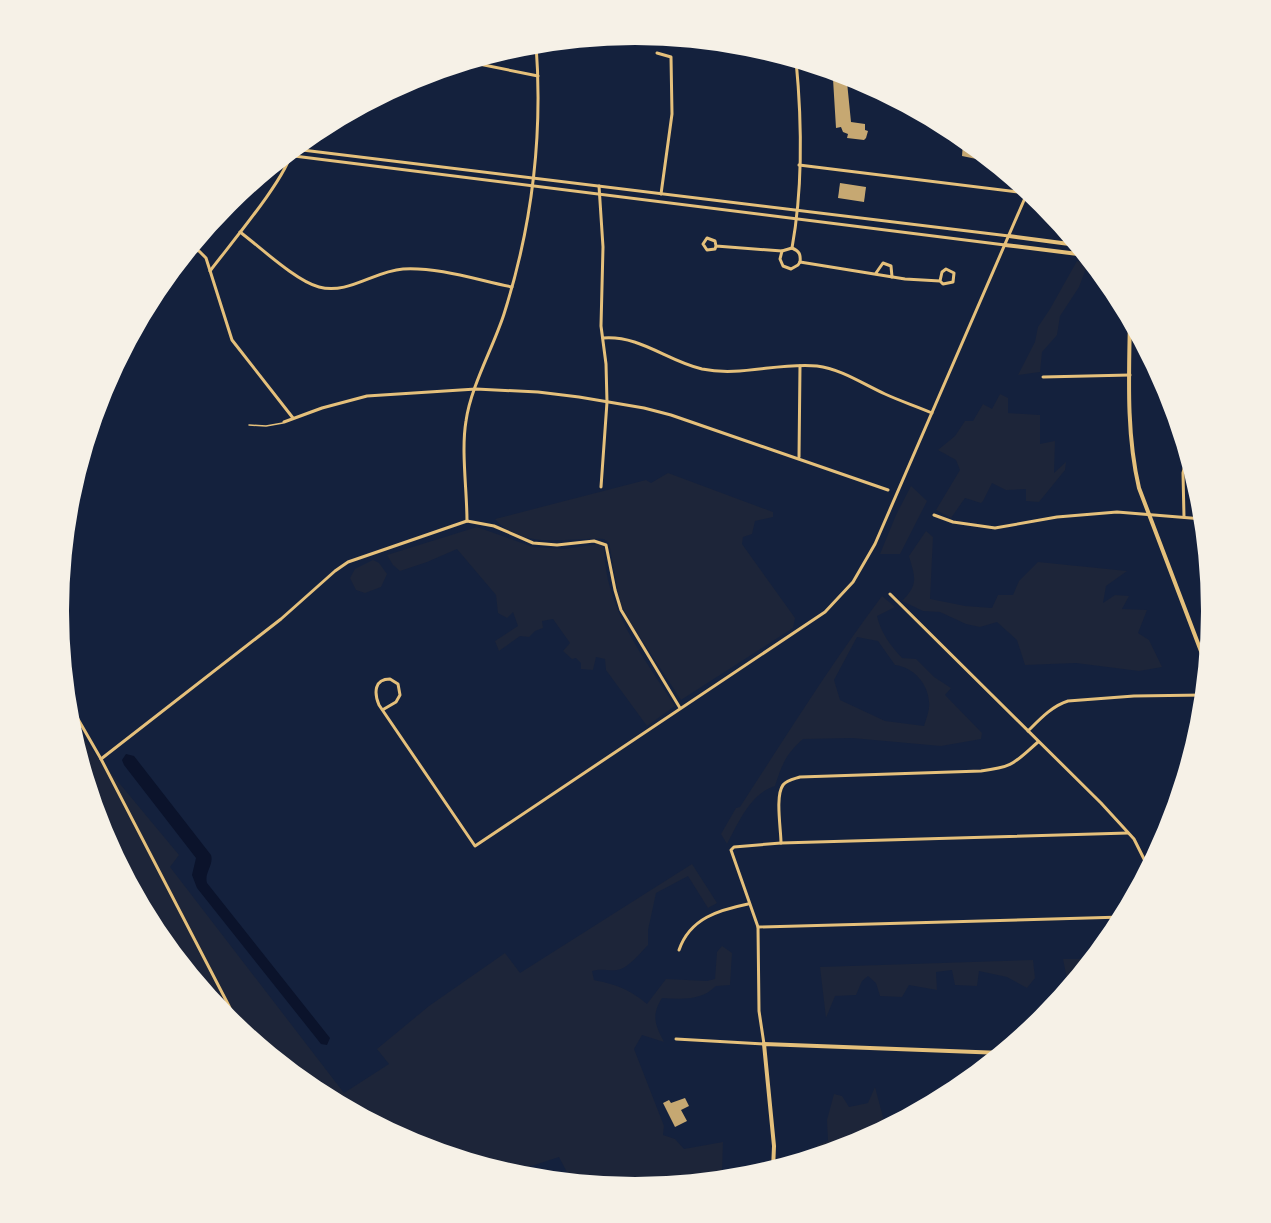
<svg xmlns="http://www.w3.org/2000/svg" width="1271" height="1223" font-family="Montserrat,sans-serif">
  <style>
    .green { fill: #1d2539; fill-rule: evenodd }
    .water { fill: #0b132b }
    .building { fill: #c6a872 }
    .lines { fill: none; stroke-linecap: round; stroke-linejoin: round }
    .service { stroke: #e5c07b; stroke-width: 1.5 }
    .minor { stroke: #e5c07b; stroke-width: 3 }
    .tertiary { stroke: #e5c07b; stroke-width: 4 }
    .secondary { stroke: #e5c07b; stroke-width: 4 }
  </style>
  <rect width="100%" height="100%" fill="#14213d"/>
  <g class="green">
    <polygon points="1077,261 1088,263 1079,287 1060,316 1057,335 1042,352 1040,372 1018,375 1035,342 1038,327 1050,309"/>
    <polygon points="1000,394 1008,398 1008,413 1040,415 1040,444 1055,441 1054,473 1066,462 1065,470 1039,502 1026,501 1026,489 1006,490 992,483 983,501 981,503 965,498 951,518 936,510 960,470 956,460 938,450 955,436 965,421 973,421 983,404 992,409"/>
    <path d="M668,473l105,39v5l-18,4 -3,13 -9,3 -1,7 53,74 -2,10 -112,72 -49,-75 -12,-22 -11,-60 -5,-4c-35,-2 -82,12 -109,-20l151,-39 5,3z"/>
    <polygon points="911,486 927,501 900,554 880,554 896,515"/>
    <path d="M477,527l56,20 31,2 35,-5 5,3c1,62 39,109 71,159l-28,20 -41,-56 -1,-11 -9,-2 -3,13 -12,-1v-6l-5,-5 -4,1 -9,-8 7,-8 -17,-24 -11,2 1,7 -8,3 -6,6 -9,-1 -21,15 -4,-10 23,-15 -5,-14 -6,6 -9,-5 -2,-18 -39,-46 -30,13 -27,9 -7,-6 -6,-10z"/>
    <path d="M926,531l7,6 -3,62 35,7 27,2 6,-13h15l6,-14 19,-19 89,9 -21,15 -3,17 12,-8 14,1 -7,13 25,1 -9,23 11,7 13,27 -23,4 -63,-8 -51,2 -8,-25 -20,-18 -17,5 -14,-3 -26,-12 -17,-1 -21,-10c17,-17 13,-23 7,-45z"/>
    <polygon points="373,560 379,563 387,574 381,587 365,593 356,590 350,578 355,569"/>
    <path d="M882,596l13,11 -18,9c4,17 13,29 25,42l14,1 18,18 17,11 -6,7 37,38 -1,6 -40,7 -89,-8 -49,1c-17,15 -21,25 -28,47 -24,7 -37,37 -48,58l-6,-10 15,-26 4,-1c46,-71 91,-143 142,-211zM857,637l21,4 17,24c18,2 33,18 34,37 1,8 -3,17 -5,24l-39,-5 -45,-21 -6,-20z"/>
    <path d="M69,717l26,37 84,101 -9,12 174,226 45,-29 -12,-15 52,-43 76,-53 15,20 172,-109 25,39 -9,5 -20,-32 -32,17 -8,37v15c-8,8 -19,23 -31,25 -9,1 -16,-2 -25,1l2,9c23,5 35,9 53,24l19,-25 41,2 8,-2 2,-27 5,-6 10,7 -2,32 -14,1c-15,15 -35,13 -54,12 -11,18 -7,26 2,44l-22,-7 -8,14 30,77 -1,9 12,4 9,10 39,-7 -1,30 -37,6v6l-50,4 -63,-6 -13,-25 -49,16 -96,-29 -99,-53 -88,-72 -71,-87 -54,-100z"/>
    <polygon points="1063,959 1093,959 1069,989"/>
    <polygon points="1033,960 1035,978 1027,988 1007,977 979,971 977,986 955,985 952,970 936,972 937,990 909,985 902,997 880,996 876,983 868,976 862,981 856,995 835,996 826,1018 820,967"/>
    <polygon points="875,1087 884,1121 883,1130 856,1145 819,1156 817,1145 828,1141 827,1120 834,1094 842,1096 849,1107 868,1103"/>
  </g>
  <path class="water" d="M126,754l8,2 77,99c3,10 -7,18 -4,28l123,155 -3,7 -6,-1 -124,-156 -5,-13 4,-17 -72,-93 -2,-5z"/>
  <g class="building">
    <polygon points="840,74 860,80 847,82 851,122 865,124 865,130 868,131 866,138 864,140 847,138 848,134 843,132 841,127 836,128 833,79 837,79 839,82 841,82"/>
    <polygon points="963,143 971,144 994,163 993,170 990,169 991,162 962,156"/>
    <polygon points="840,183 866,187 864,202 838,198"/>
    <polygon points="685,1098 689,1106 681,1110 687,1121 675,1127 663,1103 669,1100 671,1103"/>
  </g>
  <g class="lines">
    <polyline class="service" points="249,425 266,426 283,423"/>
    <g class="minor">
      <polyline points="657,53 671,57 672,114 661,194"/>
      <polyline points="469,62 538,76"/>
      <polyline points="294,149 1009,236"/>
      <polyline points="286,155 1005,245"/>
      <polyline points="799,165 1027,193"/>
      <polyline points="599,186 603,247 601,326 606,364 607,402 601,487"/>
      <path d="M240,232c20,15 56,49 79,55 29,8 55,-16 84,-18 36,-2 74,11 109,18"/>
      <polyline points="716,246 715,249 707,250 703,244 707,238 715,241 716,246 782,251 792,248"/>
      <path d="M792,248c11,-61 10,-126 4,-188"/>
      <path d="M792,248c7,3 9,6 8,14"/>
      <polyline points="190,249 199,251 206,258 232,340 293,418"/>
      <polyline points="782,251 780,259 783,266 791,269 798,265 800,262"/>
      <polyline points="800,262 905,279 940,281 943,284 953,282 954,273 946,269 942,272 940,281"/>
      <path d="M210,271c18,-24 78,-95 81,-119"/>
      <polyline points="876,273 883,263 891,266 892,277"/>
      <path d="M603,338c37,-3 64,23 99,31 39,8 77,-7 115,-3 24,3 46,18 68,28 15,7 31,12 47,19"/>
      <polyline points="1043,377 1130,375"/>
      <polyline points="284,422 322,408 367,396 476,389 538,392 579,397 644,408 671,415 888,490"/>
      <polyline points="799,457 800,366"/>
      <polyline points="934,515 953,522 995,528 1057,517 1117,512 1203,519"/>
      <polyline points="1184,517 1183,473 1188,454"/>
      <path d="M467,521c0,-31 -6,-70 -1,-100 5,-35 27,-73 38,-107 28,-88 39,-178 32,-270"/>
      <polyline points="890,594 1101,803 1134,839 1149,869"/>
      <polyline points="67,700 101,759 229,1006 239,1029"/>
      <path d="M384,709l12,-7 4,-7 -2,-11 -8,-5c-16,0 -16,14 -11,26l96,141 350,-234 28,-30 22,-38 153,-353"/>
      <path d="M1028,731c12,-12 24,-25 40,-30l66,-5 70,-1"/>
      <polyline points="101,759 281,619 335,571 348,562 467,521 494,526 533,543 557,545 594,541 606,545 615,590 621,610 680,708"/>
      <path d="M781,843c0,-14 -6,-47 2,-58 4,-5 11,-6 17,-8l181,-6c33,-4 33,-8 57,-29"/>
      <polyline points="758,927 1123,917"/>
      <path d="M679,950c11,-32 40,-40 69,-46"/>
      <polyline points="676,1039 764,1044 759,1011 758,927 731,850 734,847 781,843 1128,833"/>
    </g>
    <g class="tertiary">
      <path d="M1130,318c-1,56 -4,115 9,170l68,179"/>
      <polyline points="773,1170 774,1146 764,1044 1002,1053"/>
    </g>
    <g class="secondary">
      <polyline points="1009,236 1077,245"/>
      <polyline points="1005,245 1086,255"/>
    </g>
  </g>
  <path d="M0 0H1271V1223H0ZM69 611a566 566 0 1 1 1132 0a566 566 0 1 1-1132 0Z" fill="#f6f1e7" fill-rule="evenodd"/>
</svg>
